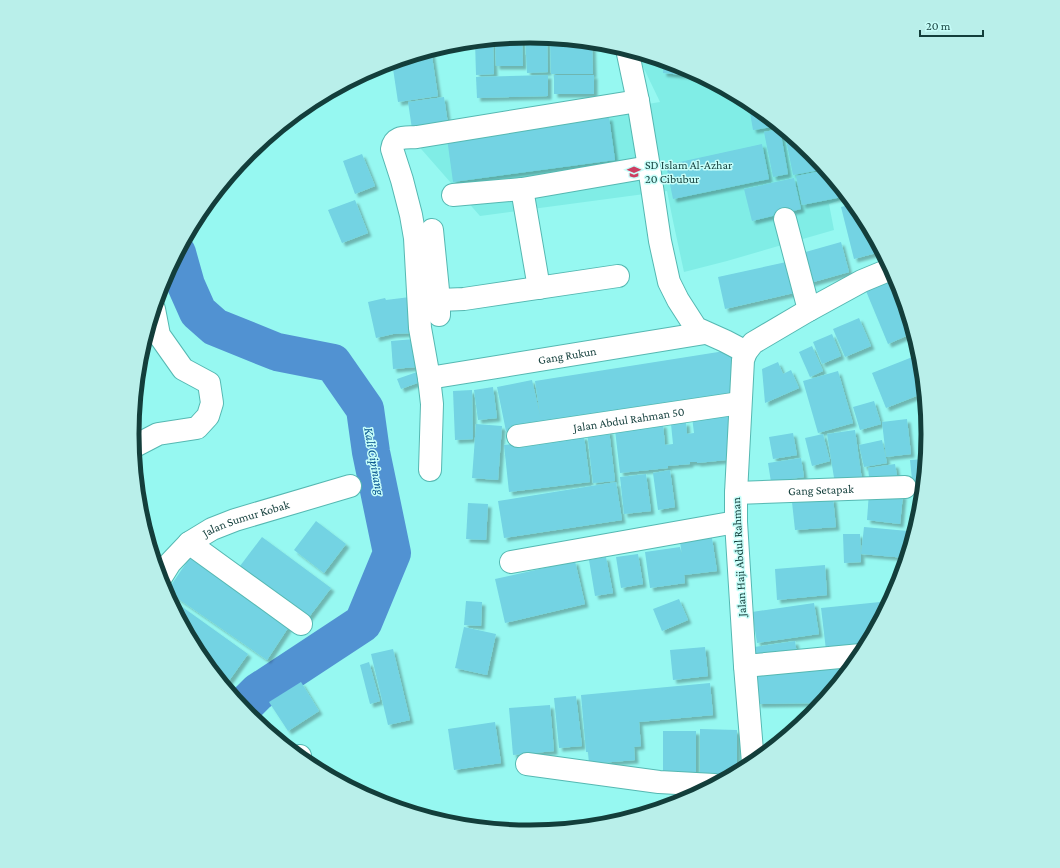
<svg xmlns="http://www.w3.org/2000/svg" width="1060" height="868" font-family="'Crimson Pro',serif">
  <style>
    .built { fill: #80ede6 }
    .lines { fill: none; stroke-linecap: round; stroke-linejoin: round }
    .river { stroke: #5192d2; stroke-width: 38 }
    .building { fill: #73d3e3; filter: url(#shadow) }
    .minor-casing { stroke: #55b8b2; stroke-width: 24 }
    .minor { stroke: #fff; stroke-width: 22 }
    .labels { text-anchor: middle; stroke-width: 3; stroke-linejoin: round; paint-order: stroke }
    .poi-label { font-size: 12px; fill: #133e3b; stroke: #c7fef9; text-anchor: start }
    .street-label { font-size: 12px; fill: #133e3b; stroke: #c7fef9 }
    .water-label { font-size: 13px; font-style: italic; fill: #04518d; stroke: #c7fef9 }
    .rim { fill: none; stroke: #133e3b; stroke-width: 5 }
  </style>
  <defs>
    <filter id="shadow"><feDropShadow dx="3.5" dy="3.5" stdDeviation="1" flood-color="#0004"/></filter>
  </defs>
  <rect width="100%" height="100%" fill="#96f8f1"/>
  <polygon class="built" points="636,52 683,66 751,103 812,153 848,197 829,204 834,230 727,261 684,272 673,221 667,191 480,216 415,142 660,102"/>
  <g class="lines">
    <polyline class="river" points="177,253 186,285 198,312 215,327 277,352 333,363 365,409 371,452 392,553 363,623 258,692 242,708"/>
  </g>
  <g class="building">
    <polygon points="530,36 547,38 548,72 527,73 525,37"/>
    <polygon points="522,37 523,66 496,66 495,39"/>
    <polygon points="550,38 592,42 593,74 551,74"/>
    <polygon points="493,40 494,74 476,75 475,41"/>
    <polygon points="431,50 438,96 398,102 392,62"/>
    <polygon points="664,61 683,66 703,77 663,73"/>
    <polygon points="548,75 548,96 477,98 476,77"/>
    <rect x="554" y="75" width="40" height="19"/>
    <polygon points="444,97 448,124 412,129 408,102"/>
    <polygon points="748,101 751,103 779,126 753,130"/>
    <polygon points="609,117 615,160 453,182 447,138"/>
    <polygon points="780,129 788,174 773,177 764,132"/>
    <polygon points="784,130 812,153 825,169 793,175"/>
    <polygon points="762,144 769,179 673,199 666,165"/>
    <polygon points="362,154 375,186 355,194 343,161"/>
    <polygon points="826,170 840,187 842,197 802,205 796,176"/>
    <polygon points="794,178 801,209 752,221 744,189"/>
    <polygon points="355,200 368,233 342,243 328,210"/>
    <polygon points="853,204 861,213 878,245 880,252 854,259 841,207"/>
    <polygon points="841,242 849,272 810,283 802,253"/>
    <polygon points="791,261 798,292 725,309 718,277"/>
    <polygon points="896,278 913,333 888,344 866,291"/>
    <polygon points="410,297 413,333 393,334 376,338 368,302 385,298 386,300"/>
    <polygon points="859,318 871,346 845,357 833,329"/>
    <polygon points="832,334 841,356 822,364 813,342"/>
    <polygon points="414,339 417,367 393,369 391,341"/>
    <polygon points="812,346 823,371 810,377 799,352"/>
    <polygon points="731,350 738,392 541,423 506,431 497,387 532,380 540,415 535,381"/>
    <polygon points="920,354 924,393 886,408 872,373"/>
    <polygon points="778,362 783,374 791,370 799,388 765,403 762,369"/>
    <polygon points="838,371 853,423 818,433 803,381"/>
    <polygon points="417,372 420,382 401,389 397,379"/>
    <polygon points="493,387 497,418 478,420 474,390"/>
    <polygon points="472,390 473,439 455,440 453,391"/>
    <polygon points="874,401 881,424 860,430 853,407"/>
    <polygon points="731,413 736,459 697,463 697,462 690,462 690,464 668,466 668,468 620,473 615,430 663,424 665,445 673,444 671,424 686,422 687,434 694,433 692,417"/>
    <polygon points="907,419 911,454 886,457 882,422"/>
    <polygon points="476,424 502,426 498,480 472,478"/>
    <polygon points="609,430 615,481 593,483 587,432"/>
    <polygon points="855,430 862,480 835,484 827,434"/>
    <polygon points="793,433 797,455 773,459 769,437"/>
    <polygon points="823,434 830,461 812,466 805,438"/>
    <polygon points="584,436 590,482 509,492 504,445"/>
    <polygon points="882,440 887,463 864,467 859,445"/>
    <polygon points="801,458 804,477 771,482 768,463"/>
    <polygon points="926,459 923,488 913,489 910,460"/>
    <polygon points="895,464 898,481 870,485 868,468"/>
    <polygon points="670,470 675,507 658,510 653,473"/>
    <polygon points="646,474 651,511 624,514 620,477"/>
    <polygon points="616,482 622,520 504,538 498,501"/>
    <polygon points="869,492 903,495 900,524 867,520"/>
    <polygon points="833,498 836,527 795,530 792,502"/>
    <polygon points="468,503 488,504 486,540 466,539"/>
    <polygon points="316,521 346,544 324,573 294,550"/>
    <polygon points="864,527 908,531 906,558 861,554"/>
    <polygon points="843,534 860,534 861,562 844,563"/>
    <polygon points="262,537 331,588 306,621 237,570"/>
    <polygon points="712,538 717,571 684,575 685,583 650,588 645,552 680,547 682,555 680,542"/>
    <polygon points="638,554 643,584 621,588 616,557"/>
    <polygon points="191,556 290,625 267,660 167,591"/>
    <polygon points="606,557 613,593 595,596 589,560"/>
    <polygon points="575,561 585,604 505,623 495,579"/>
    <polygon points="825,565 827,595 777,600 775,569"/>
    <polygon points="167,596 248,654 226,685 221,682 199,655"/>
    <polygon points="679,599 688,620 662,631 653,609"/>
    <polygon points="466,601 482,602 481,626 464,625"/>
    <polygon points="890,601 866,645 826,650 821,608"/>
    <polygon points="814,603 819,634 757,643 752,612"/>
    <polygon points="464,627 496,634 487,675 455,668"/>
    <polygon points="795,641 797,654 756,660 754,647"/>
    <polygon points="705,647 708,676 673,680 670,650"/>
    <polygon points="393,649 410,720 388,725 371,654"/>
    <polygon points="369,662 380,701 370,704 360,665"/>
    <polygon points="849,669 821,703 758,704 757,670"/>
    <polygon points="301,682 319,711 288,731 269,702"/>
    <polygon points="710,683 713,715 639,722 641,746 634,747 635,760 589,764 588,752 586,752 581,695"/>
    <polygon points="576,696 582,746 559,748 554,698"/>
    <polygon points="550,705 554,751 513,755 509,708"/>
    <polygon points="495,722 501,763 454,770 448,729"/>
    <polygon points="269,727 278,739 266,729"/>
    <polygon points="700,729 737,730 737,773 732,775 700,774"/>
    <polygon points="663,731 696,731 696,773 663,772"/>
  </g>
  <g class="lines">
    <g class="minor-casing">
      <g id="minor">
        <polyline points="627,49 638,101 649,167 660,241 669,282 678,300 696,328 725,341 746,352"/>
        <polyline points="522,189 539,288"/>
        <polyline points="453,195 522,189 649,167"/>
        <polyline points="785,219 809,310"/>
        <polyline points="432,230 439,300 439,315"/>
        <polyline points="439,300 464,299 618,276"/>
        <path id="s1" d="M429,378l276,-45"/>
        <path id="s2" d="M518,436l222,-33"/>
        <polyline points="133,447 158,434 197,428 208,416 212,403 209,383 183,369 159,335 154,309"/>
        <path d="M430,470l2,-66 -3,-26 -9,-50 -5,-90 -4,-23 -9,-35 -10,-31c2,-14 14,-11 25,-12l221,-36"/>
        <path id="s3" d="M736,493l169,-6"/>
        <polyline points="189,543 301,624"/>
        <polyline points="511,562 736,522"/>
        <path id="s4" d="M160,579l10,-16 19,-20 23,-14 23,-9 115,-34"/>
        <polyline points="745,666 861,655"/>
        <polyline points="299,757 300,756"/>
        <polyline points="753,763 745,666 736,522 736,493 743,360 746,352 753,343 809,310 862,281 891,269"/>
        <polyline points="527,764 659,782 714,785"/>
      </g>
    </g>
    <use href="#minor" class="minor"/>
  </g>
  <defs>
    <g id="school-bare" transform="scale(1.08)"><path d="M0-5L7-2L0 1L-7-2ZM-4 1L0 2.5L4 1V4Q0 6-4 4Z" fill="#cd3e62" stroke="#c7fef9" stroke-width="2.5" paint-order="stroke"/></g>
  </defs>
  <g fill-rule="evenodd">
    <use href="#school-bare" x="634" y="172"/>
  </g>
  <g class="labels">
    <g class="poi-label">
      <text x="645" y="169">SD Islam Al-Azhar<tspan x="645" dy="14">20 Cibubur</tspan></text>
    </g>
    <g class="street-label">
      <text dy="4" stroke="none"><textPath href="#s1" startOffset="140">Gang Rukun</textPath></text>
      <text dy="4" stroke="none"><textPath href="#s2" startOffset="112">Jalan Abdul Rahman 50</textPath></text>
      <text dy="4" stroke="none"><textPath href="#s3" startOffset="85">Gang Setapak</textPath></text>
      <text dy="4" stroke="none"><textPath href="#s4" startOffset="109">Jalan Sumur Kobak</textPath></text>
      <text transform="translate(739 557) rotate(-93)" y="4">Jalan Haji Abdul Rahman</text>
    </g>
    <g class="water-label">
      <text transform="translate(375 461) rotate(80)" y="5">Kali Cipinang</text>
    </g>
  </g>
  <path d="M0 0H1060V868H0ZM139 434a391 391 0 1 1 782 0a391 391 0 1 1-782 0Z" fill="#b9efea" fill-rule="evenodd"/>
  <path class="rim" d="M139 434a391 391 0 1 1 782 0a391 391 0 1 1-782 0Z"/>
  <path d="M920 30v6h63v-6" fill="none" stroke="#133e3b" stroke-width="2"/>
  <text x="926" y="30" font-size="12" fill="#133e3b" stroke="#c7fef9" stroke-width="3" paint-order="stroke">20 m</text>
</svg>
